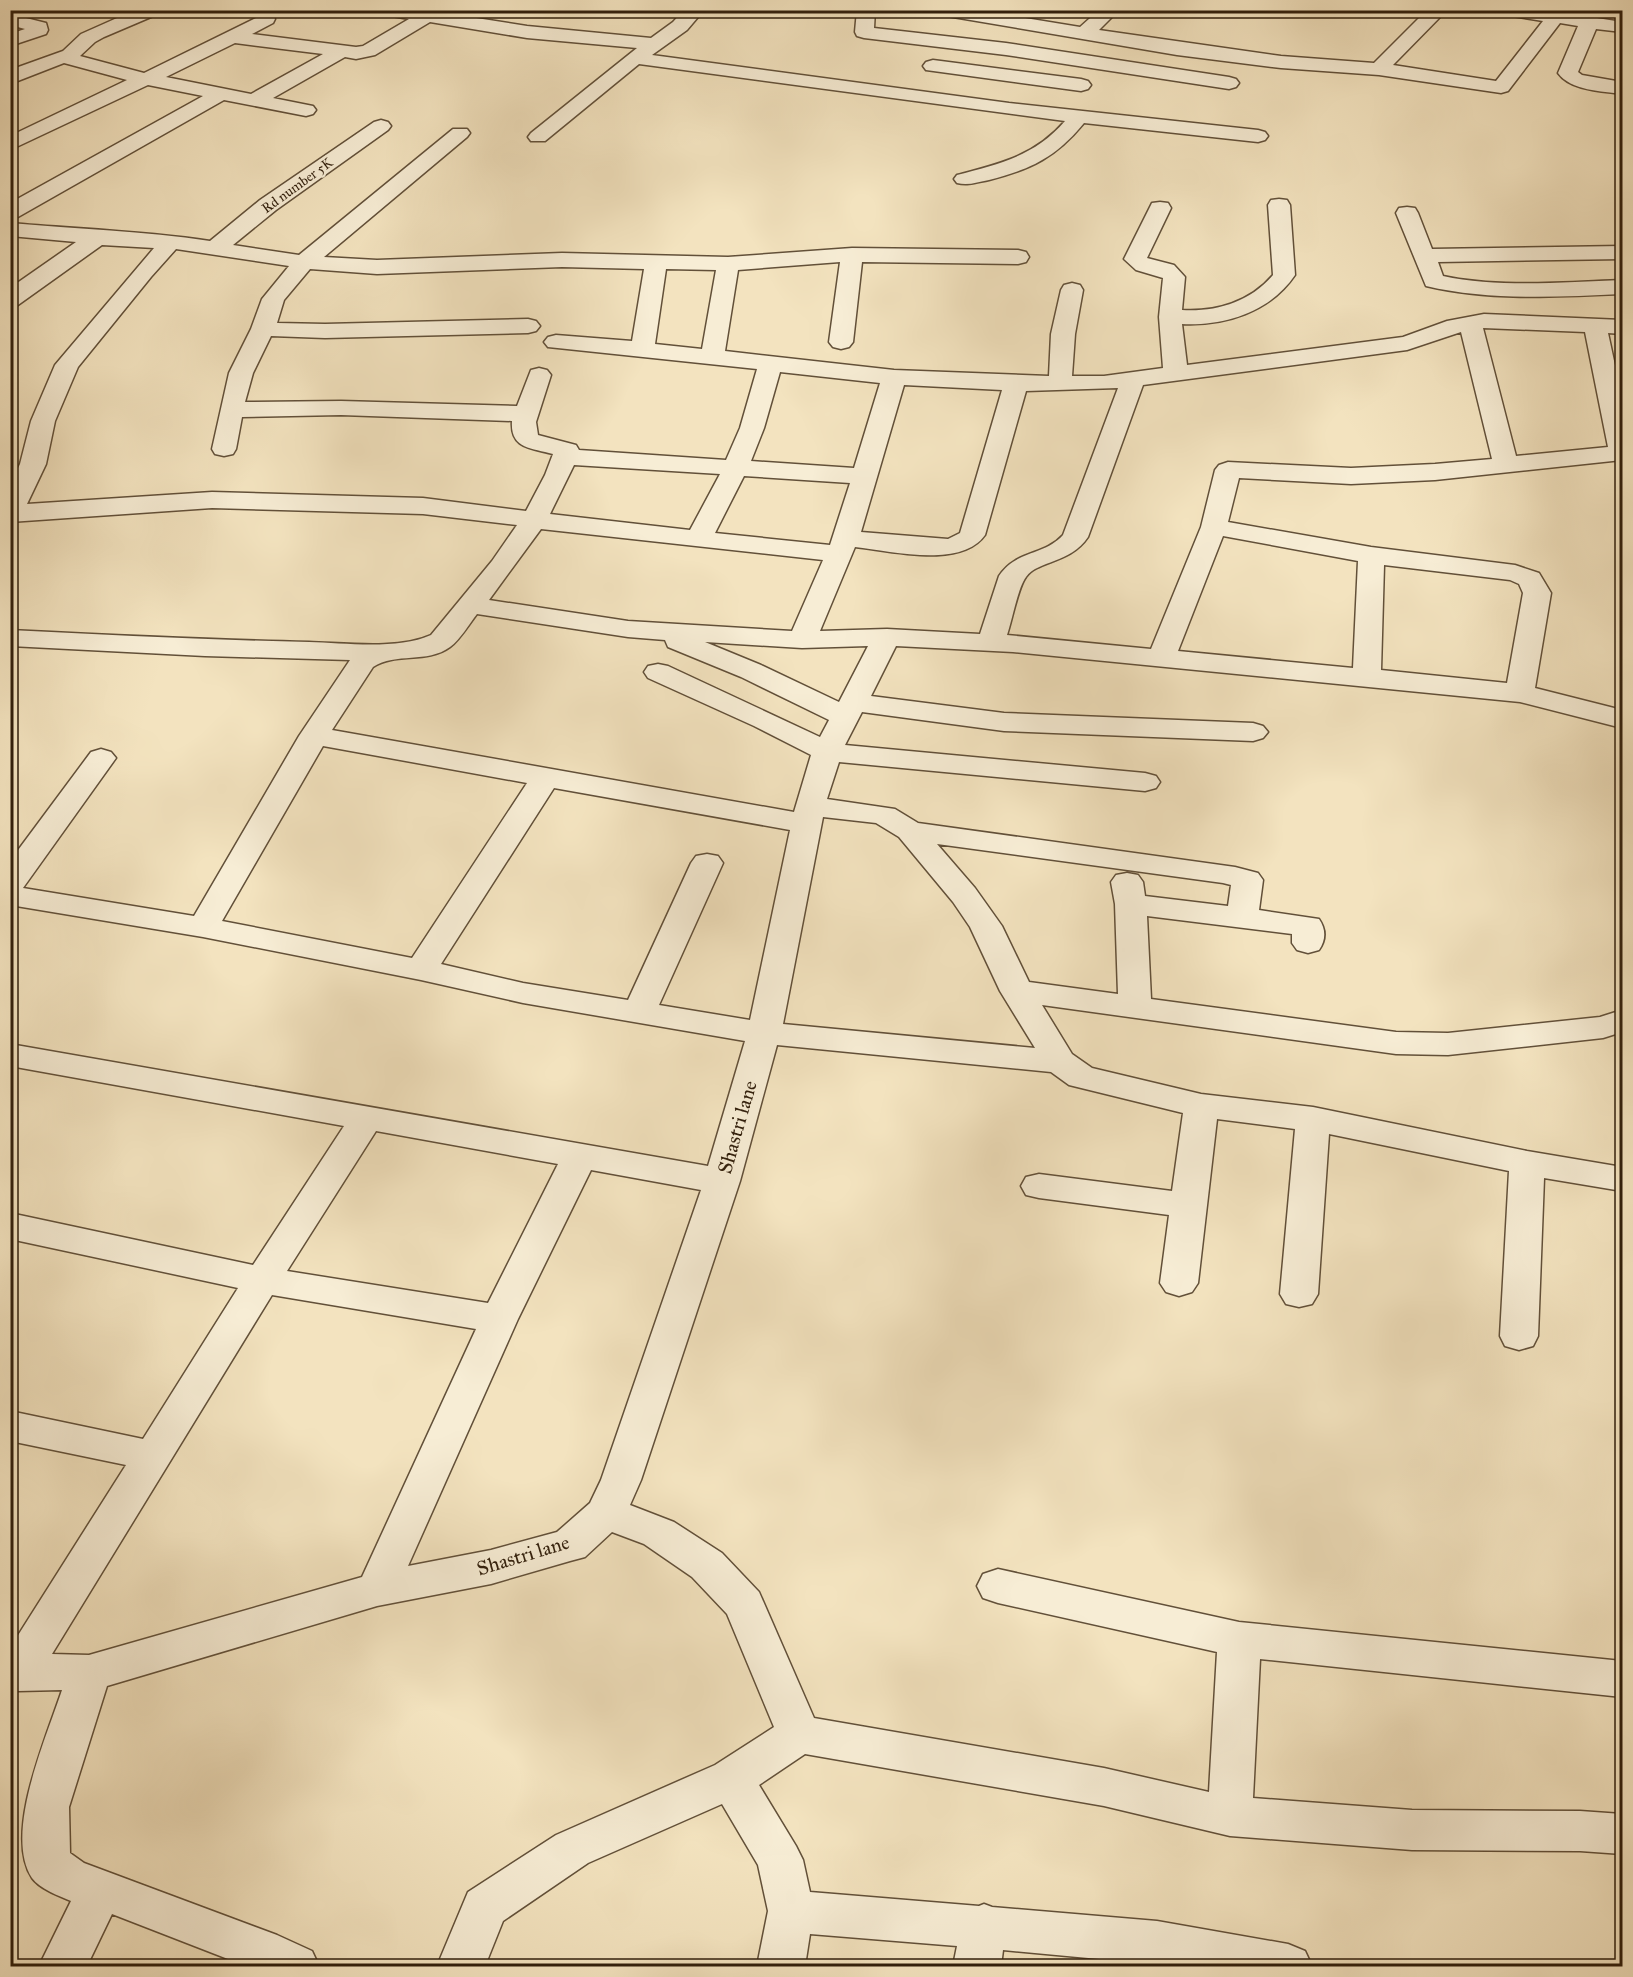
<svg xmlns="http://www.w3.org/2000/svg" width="1633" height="1977" font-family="'IM FELL Great Primer',serif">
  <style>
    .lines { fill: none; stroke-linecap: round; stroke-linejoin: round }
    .minor-casing { stroke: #625039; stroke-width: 3 }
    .minor { fill: #f7edd5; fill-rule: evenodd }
    .labels { text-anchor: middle; stroke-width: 4.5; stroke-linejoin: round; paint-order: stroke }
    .far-street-label { font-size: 14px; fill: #311f0c; stroke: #f7edd5 }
    .near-street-label { font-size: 20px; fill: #311f0c; stroke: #f7edd5 }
  </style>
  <rect width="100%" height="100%" fill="#f3e3bf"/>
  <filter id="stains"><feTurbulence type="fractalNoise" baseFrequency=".00333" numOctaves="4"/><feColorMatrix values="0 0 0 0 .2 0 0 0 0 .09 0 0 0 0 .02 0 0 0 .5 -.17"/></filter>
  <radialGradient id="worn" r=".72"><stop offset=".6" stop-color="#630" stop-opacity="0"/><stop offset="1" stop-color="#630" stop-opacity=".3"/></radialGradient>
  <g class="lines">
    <g class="minor-casing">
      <g id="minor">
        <path d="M135,10h26l-3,4 -54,23 -9,5 -15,14 64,17 122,-60 7,2 2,4 -2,4 -21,11 104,13 7,-1 46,-27 -29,-5 -3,-4h48l102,16 124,12 22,-16 11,-12h20l-17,20 -35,25 357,48 249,27 7,2 3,4 -3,4 -7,2 -174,-19c-28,34 -52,46 -95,57 -11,2 -21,6 -32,3l-3,-4 3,-4c42,-11 78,-19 108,-54l-426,-57 -94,77h-14l-3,-4 3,-4 106,-85 -110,-10 -97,-16 -55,33 -19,4 -11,-2 -72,41 40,8 3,4 -3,4 -7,2 -82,-16 -206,117 -8,1v-15l193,-107 -55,-11 -138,65v-14l117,-56 -63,-17 -54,21v-14l53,-19 18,-17zM235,43l88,11 -72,40 -85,-17z"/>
        <polygon points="857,10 875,10 874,28 1006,43 1229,77 1236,79 1239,83 1236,87 1229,89 1006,55 864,38 857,36 855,32"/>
        <path d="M932,10h45l103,17 19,-17h20l-20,20 182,26 93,7 53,-53h20l-54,55 103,16 47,-60 -37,-6 -9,-5h50l75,12v10l-26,-3 -18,43 4,3 40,7v12c-20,-3 -51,-3 -64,-21l20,-47 -18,-3 -52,68 -7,2 -122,-18 -98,-7 -104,-13 -236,-40z"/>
        <polygon points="10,14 46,23 48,30 46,34 10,46 10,34 25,29 10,25"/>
        <polygon points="933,60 1081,79 1088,81 1091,85 1088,89 1081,91 926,70 923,66 926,62"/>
        <path d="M381,120l7,2 3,4 -3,4 -112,80 -43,35 66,10 154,-126h14l3,4 -3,4 -143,120 53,3 185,-7 166,4 124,-9 166,2 8,2 3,5 -3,5 -8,2 -156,-2 -9,80 -4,5 -8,2 -8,-2 -4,-5 11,-80 -102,8 -13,81 169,19 155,6 2,-42 10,-44 3,-5 8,-2 8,2 3,5 -8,44 -3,42h32l59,-8 -4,-51 4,-39 -27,-8 -12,-11 28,-56 8,-1 8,1 3,5 -24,50 27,7 11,12 -3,33c34,2 68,-8 91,-35l-5,-70 3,-5 8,-1 8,1 3,5 5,70c-25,37 -70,51 -113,49l5,41 216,-28 44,-16 37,-7 138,6v14l-14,-1 14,65v62l-187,20 -84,4 -112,-6 -11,44 143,25 144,18 24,8 12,20 -16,95 87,22v18l-102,-26 -507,-50 -117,-6 -25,50 133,17 249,10 10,3 5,6 -5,6 -10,3 -249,-10 -142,-19 -17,33 300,28 11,3 4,6 -4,6 -11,3 -306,-29 -12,37 68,10 23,14 317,44 23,6 5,7 -4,30 60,9c7,10 7,21 0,31l-11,3 -11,-3 -5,-7v-9l-145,-18 4,83 245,33 52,1 152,-16 22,-7v22l-19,6 -155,17 -52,-1 -354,-49 30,49 20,14 109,26 112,13 214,44 95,16v24l-78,-13 -6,158 -5,10 -14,4 -14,-4 -5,-10 9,-165 -180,-37 -11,160 -6,10 -13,3 -13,-3 -6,-10 15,-165 -78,-10 -19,164 -6,9 -13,4 -13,-4 -6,-9 9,-68 -130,-17 -13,-3 -5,-9 5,-9 13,-3 133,17 11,-78 -114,-28 -18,-13 -274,-27 -37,136 -99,299 -11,25 44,17 48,31 37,39 55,126 290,50 105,24 8,-140 -219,-49 -15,-5 -6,-12 6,-12 15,-5 241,53 383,39v36l-362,-38 -7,139 159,12 168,1 42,3v40l-42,-3 -168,-1 -182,-14 -126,-30 -299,-52 -46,31 37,61 7,14 7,32 169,14 5,-2 8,3 165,14 131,23 17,7 7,15h-138l-171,-16 -2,16h-48l4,-20 -147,-12 -5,32h-48l11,-55 -10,-46 -36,-61 -134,59 -85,58 -18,45h-48l31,-74 88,-57 159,-70 59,-38 -47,-113 -35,-37 -48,-33 -32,-12 -27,25 -15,4 -79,23 -114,22 -270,80 -38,121 1,46 14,10 193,72 35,16 7,15h-73l-134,-52 -25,52h-48l32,-65c-12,-5 -31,-12 -39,-23 -29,-44 15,-142 30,-188l-44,1 -8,-2v-41l116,-183 -116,-24v-30l133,28 95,-151 -228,-49v-26l243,52 91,-139 -334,-60v-22l698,122 37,-125 -222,-38 -102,-23 -218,-43 -193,-32v-44l81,-109 10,-3 10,3 5,6 -93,130 171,28 105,-180 51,-76 -145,-4 -195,-10v-16c100,5 199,10 299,12 36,1 89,8 122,-7l61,-74 25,-36 -94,-11 -211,-6 -202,14v-37l10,-21 11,-43 24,-56 99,-117 -52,-3 -84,60 -8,2v-19l66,-46 -66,-6v-13c67,6 134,8 200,18l50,-41 114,-78zM176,249l113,17 -27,33 -11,30 -22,44 -17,76 3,5 9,2 9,-2 3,-5 6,-32 99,-2 171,6c-2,28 19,27 41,33l-8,21 -19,36 -103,-13 -211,-6 -185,12 19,-40 9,-43 23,-54 73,-90zM562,267l82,2 -12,72 -76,-6 -8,2 -4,5 4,5 209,22 -17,59 -14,32 -147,-10 -3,-5 -38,-10 -2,-13 15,-47 -4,-5 -8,-2 -8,2 -14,36 -176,-5 -96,1 8,-29 18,-37 54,2 203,-5 8,-2 4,-5 -4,-5 -8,-2 -203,5 -48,-1 7,-23 26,-31 67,5zM666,269l50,1 -14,79 -47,-5zM1483,328l102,4 23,115 -92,9zM1461,332l31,127 -57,5 -84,4 -123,-6 -9,3 -4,5 -14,57 -50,122 -144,-14c5,-14 11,-48 19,-58 12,-17 44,-13 62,-40l55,-152 264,-35zM780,372l100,11 -26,85 -103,-7 13,-33zM904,385l98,5 -42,143 -12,6 -87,-7zM1118,388l-55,147c-19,21 -47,15 -64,41l-19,58 -93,-5 -67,2 35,-84c36,4 106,22 130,-12l41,-144zM574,465l146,9 -30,56 -140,-16zM744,476l106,7 -20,62 -115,-12zM541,529l282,31 -31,71 -164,-10 -139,-21zM1223,536l135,25 -5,107 -175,-17zM1384,565l126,15 9,4 4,9 -16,90 -126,-13zM477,614l151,23 37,3 3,7 73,30 88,43 -9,17 -152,-71 -10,-2 -10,2 -4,6 4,6 106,48 57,29 -17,57 -462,-82 41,-63c23,-15 54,-3 77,-20 10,-7 19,-23 27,-33zM705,642l97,6 66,-2 -29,56 -78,-37zM323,746l204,37 -115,175 -190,-37zM554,788l236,42 -40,190 -91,-15 64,-142 -5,-7 -11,-2 -11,2 -5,7 -63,137 -105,-17 -82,-19zM823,817l53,6 23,14 54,65 17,25 30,64 35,57 -252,-24zM937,844l286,39 8,2 -3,21 -83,-10 -2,-14 -5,-7 -11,-2 -11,2 -5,7 4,22 3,90 -89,-12 -27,-56 -27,-38zM376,1131l182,33 -70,139 -201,-32zM591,1170l110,20 -100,290 -11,23 -33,29 -66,18 -83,16 110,-247zM272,1295l204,34 -114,248 -273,78 -37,-1z"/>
        <path d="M1407,207l8,1 3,5 14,36 190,-3v13l-184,3 5,14c54,12 123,6 179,4v14c-64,3 -133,7 -196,-8l-30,-73 3,-5z"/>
      </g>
    </g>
    <use href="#minor" class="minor"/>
  </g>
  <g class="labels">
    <g class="far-street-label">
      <text transform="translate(297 185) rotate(-36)" y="5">Rd number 5K</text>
    </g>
    <g class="near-street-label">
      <text transform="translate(737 1127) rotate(-74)" y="7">Shastri lane</text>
      <text transform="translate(523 1555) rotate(-17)" y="7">Shastri lane</text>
    </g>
  </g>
  <rect width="1633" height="1977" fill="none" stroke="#f3e3bf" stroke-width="36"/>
  <rect x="12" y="12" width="1609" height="1953" fill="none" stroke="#311f0c" stroke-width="3"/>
  <rect x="18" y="18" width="1597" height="1941" fill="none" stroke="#311f0c" stroke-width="1.5"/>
  <rect width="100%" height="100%" filter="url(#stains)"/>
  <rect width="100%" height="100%" fill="url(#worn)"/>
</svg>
